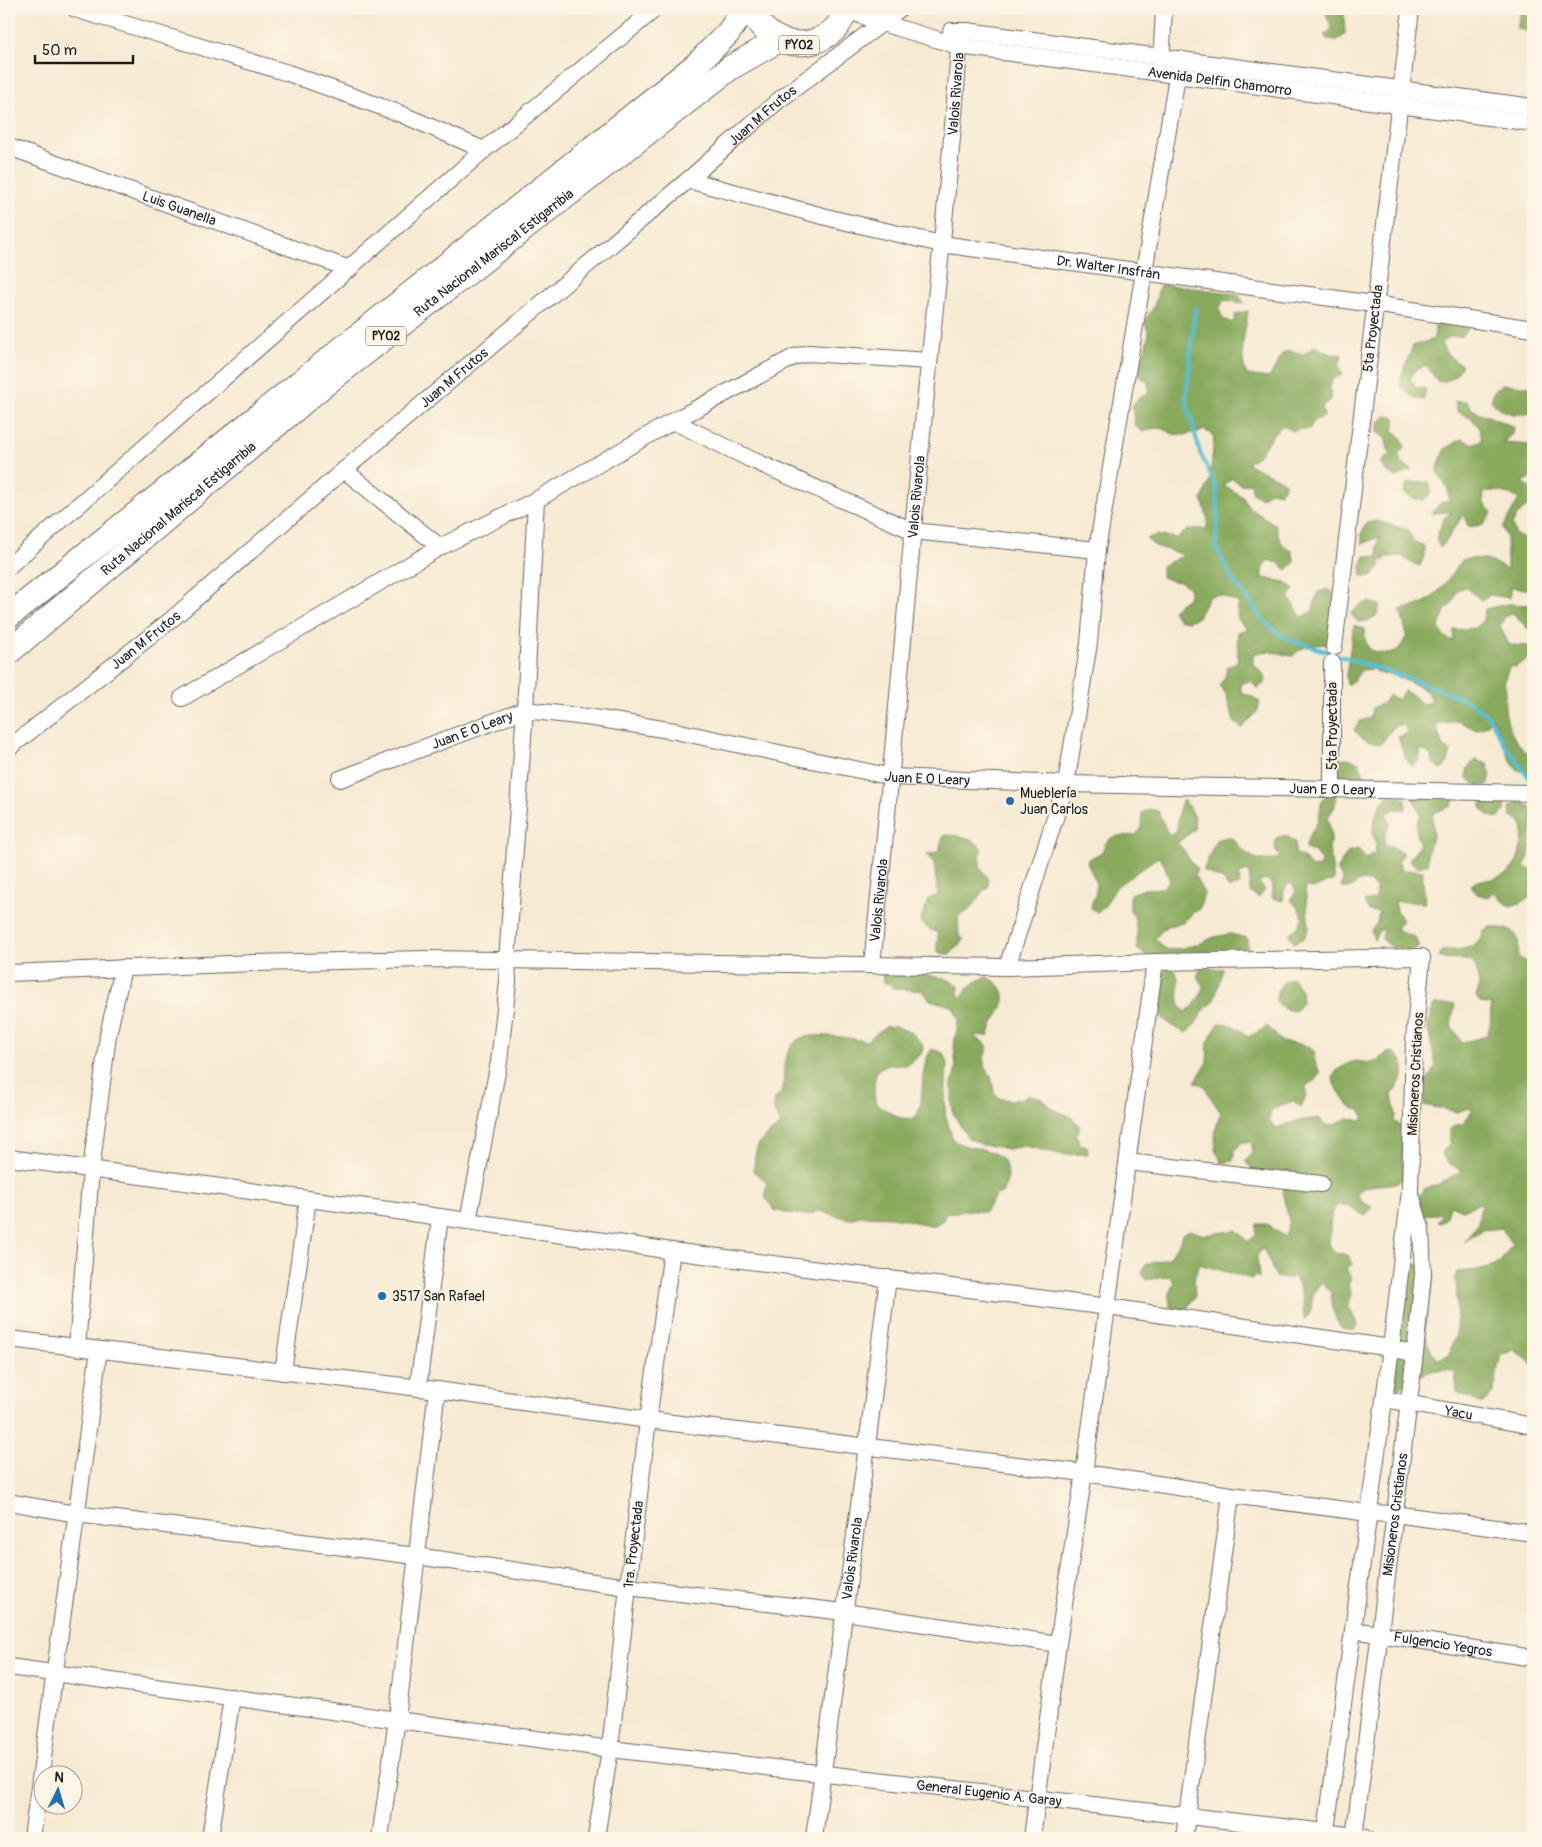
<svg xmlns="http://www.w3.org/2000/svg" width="1542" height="1847" font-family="Pangolin,sans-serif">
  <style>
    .forest { fill: #89aa5d; stroke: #52633c }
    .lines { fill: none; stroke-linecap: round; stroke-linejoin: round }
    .stream { stroke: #57bfd5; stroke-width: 4 }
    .minor-casing { stroke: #69645c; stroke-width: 18 }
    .highway-casing { stroke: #69645c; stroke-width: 26 }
    .minor { stroke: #fff; stroke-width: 16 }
    .highway { stroke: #fff; stroke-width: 24 }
    .poi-dot { fill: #1f6fb2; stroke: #fcf5e5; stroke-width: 2 }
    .labels { text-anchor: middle; stroke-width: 4; stroke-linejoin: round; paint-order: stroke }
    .shield { fill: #fcf5e5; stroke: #5f5d58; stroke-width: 1 }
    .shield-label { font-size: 12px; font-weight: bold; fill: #1c1c1c }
    .street-label { font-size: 14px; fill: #1c1c1c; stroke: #fcf5e5 }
    .poi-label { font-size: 14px; fill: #1c1c1c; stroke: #fcf5e5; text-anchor: start }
  </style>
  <rect width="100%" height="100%" fill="#fcf5e5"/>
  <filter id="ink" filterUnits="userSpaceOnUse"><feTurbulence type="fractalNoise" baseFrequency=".02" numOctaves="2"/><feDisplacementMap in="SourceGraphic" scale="10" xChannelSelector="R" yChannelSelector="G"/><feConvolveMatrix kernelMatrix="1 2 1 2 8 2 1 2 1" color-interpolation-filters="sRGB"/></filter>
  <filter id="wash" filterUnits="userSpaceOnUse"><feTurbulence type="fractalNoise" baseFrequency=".0096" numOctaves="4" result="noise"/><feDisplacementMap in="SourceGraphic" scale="20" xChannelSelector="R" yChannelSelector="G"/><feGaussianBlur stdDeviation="1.12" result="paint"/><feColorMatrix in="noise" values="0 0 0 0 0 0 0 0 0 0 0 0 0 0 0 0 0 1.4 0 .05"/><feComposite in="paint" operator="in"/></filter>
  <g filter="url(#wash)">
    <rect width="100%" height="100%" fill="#f7ead3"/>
    <g class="forest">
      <polygon points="1324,9 1347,9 1344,16 1345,35 1337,40 1327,39 1324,35 1332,29"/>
      <polygon points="1521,9 1533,9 1532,32 1517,29"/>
      <path d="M1160,285c26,1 52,6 78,9l6,9 -20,-3 -5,9 4,10 10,4 3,-9 12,-3c-3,21 -10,45 -1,64l22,3 14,-25 6,-2 16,3 9,-8 17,8 11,1 -3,11 3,9 -10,4 -2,10 1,11 -9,6 2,11 -10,3 -4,9h-11l-8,2 -8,-6c-4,5 -10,9 -14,15 -8,11 -7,16 -22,22 12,10 27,12 39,22l-6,9 -10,-2 -8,7 -9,-4 -2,-11 -10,2 -9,-7 -8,7 19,12 5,10 28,18c2,14 5,20 16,26l3,11 -8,8 -8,-7 -11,-3 -5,10v8l22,4 9,7 -5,9 13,19 10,-5 6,-20 11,-3 8,9 -8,46c-15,1 -26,0 -36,12 -18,-2 -21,-8 -40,-2v10l9,8 4,10 -9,7 -5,-8 -11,2v10l10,3 9,6 -3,10 -15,16 -8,-6 -8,-28 -7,-8 6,-9 2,-10 10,-4c2,-11 0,-20 1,-31l10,-3c-11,-8 -13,-12 -9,-26l-19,-8 -11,1 -11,21 -10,4 -10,-2 -6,-9 16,-12 2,-9 -8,-7 -10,-1 -10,-4v-11l22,-11 -29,-9 -9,-7 10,-4 22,3c9,-9 15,-11 28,-8l2,-10 -6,-21 8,-19 4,-43 -9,-7 -21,5 -11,-1 -9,-5 -10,-1 -11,4 -8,-6 -3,-20 7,-9 10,-5 -1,-10 -7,-4 -7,-7 1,-10 9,-7 5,-21 -4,-9c2,-10 6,-11 9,-18 3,-7 3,-14 6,-21z"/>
      <path d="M1436,318l25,2 8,9 -8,7 -11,1 -9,5c4,12 10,17 21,23 -6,12 -11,16 -24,17l-12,-17 -10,4 -6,9 5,9 11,2 -2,11c-10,-1 -16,-6 -23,-13v-10l12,-31 21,-7z"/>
      <path d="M1502,384l31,3v25c-14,6 -32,1 -42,-11l3,-10z"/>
      <path d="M1455,401h11l7,9 41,17 -1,6 -10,10 30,2v33l-10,3 10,11v12c-11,5 -16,10 -21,21l4,10 17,8v32l-5,5 5,1v9l-23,-3v11l-20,-3 -8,6 -16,-14 -9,3 -4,12 -8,9 -6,16 4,9 10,5 1,-11 22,-2 7,-8 2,-11 23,-5 22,1 3,-3v25l-4,3 -15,-16 -9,2 -5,10 9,19 24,1v10l-18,11 -5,-1c-3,7 -8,16 -4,23 -5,25 5,55 27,68v16c-3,0 -8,0 -12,-2 -15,-5 -18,-40 -29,-54l-5,8 -10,5 -19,-9 -22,3 6,21 9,6 -3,11 -7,8 -8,-7 -3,-9 -9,-5 -2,11 -8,6 -6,-9 -7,-20 10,-4 -4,-8 -10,1 -13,18c-12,-1 -19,-5 -27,-14l6,-9 10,-3 2,-10 10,-4 7,-9 9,5 6,-9 10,5 8,8 11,-2 -5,-9 -7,-6 -29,-12 -10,-1 -10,-5 -11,1 -6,9 -8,6 -1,-10 8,-50 11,4v10l5,11c21,7 28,5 37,-15l-7,-25c6,-2 13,-2 19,-5 21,-8 30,-29 43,-45 17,-4 32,1 45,10v-32l-4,-10 16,-29c-12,-6 -23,-10 -36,-7l1,12 8,8c-5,12 -11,15 -24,14l-3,-11c-12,10 -14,23 -25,33l-4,-10 9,-21 8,-5 -21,1 7,-9 10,-4 -1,-11 -11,-18 7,-21 18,-11 10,5 10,-4c-3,-19 -10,-21 -25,-29z"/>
      <polygon points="1386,416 1394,417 1396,419 1393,430 1401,437 1405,447 1398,455 1402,464 1412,469 1397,477 1387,472 1380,464 1387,456 1392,455 1388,450 1386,439 1378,433 1378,423"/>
      <polygon points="1429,482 1431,493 1423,501 1413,498 1404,493 1407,483"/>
      <polygon points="1376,521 1408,530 1413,541 1424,546 1424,556 1420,566 1410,562 1402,556 1385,557 1385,560 1380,561 1380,568 1372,576 1362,576 1361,566 1365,556 1376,557 1379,555 1377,547 1379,537 1362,544 1362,533 1366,523"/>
      <polygon points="1369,602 1380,605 1377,615 1368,621 1358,622 1351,614 1360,605"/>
      <polygon points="1348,758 1359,762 1367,783 1348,783 1338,780 1337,759"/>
      <polygon points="1476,760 1487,764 1491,776 1487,785 1477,786 1466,777 1468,767"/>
      <path d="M1329,791l8,6 -3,11 -6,9 3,20 -2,11 5,32 -20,8 -9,-1 4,41 -5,10 -10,5 -5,-9 9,-7 5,-10 -5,-9 -7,-8 5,-10 -6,-8 -6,8 -1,11 -11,-3 1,-11 -6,-8 -9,2 7,9 -6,8 -9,-6 -1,-21 -10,3 1,11 -11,3 -6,-8 -20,-9 13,-31c3,-1 8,-3 12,-3 7,1 9,8 14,12 11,12 25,14 39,8l-6,-8 1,-11 10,-3 9,7v11l10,6 6,9 8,-1 2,-6 -6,-9 -10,-3c2,-12 9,-19 13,-29 4,-13 0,-17 11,-29z"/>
      <path d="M1389,795l17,4v10h-11l-9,5 4,10 -5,10 -1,10 20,9 -6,8 4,10 11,-1 10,1v10l2,22 -30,-2 2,10 6,9 -7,8 9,6 10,3 4,10 -9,4 -20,-5 -8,-7 2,-10 -5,2 -5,9 -3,-9 6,-8 2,-11 -10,-1 -5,-9 11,-3 2,-10 -8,-7 -10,-1 -8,7h-10l2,-10 -7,-8 12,-18 10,-3 7,10 10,-7c3,-12 -1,-10 -2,-20 0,-13 6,-28 16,-37z"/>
      <path d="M1412,796h42l-2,10 -19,7c-1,7 1,13 0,20 0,13 -8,14 -5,31l-10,3 -9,-7 11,-16c-5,-12 -5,-19 1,-30z"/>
      <polygon points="1494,798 1505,801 1505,809 1499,818 1489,816 1481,808 1483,799"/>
      <path d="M1183,800c10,8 13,18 11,30l-17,13c10,7 10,18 20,25l-2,8 9,18 -5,16 -5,2 -11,11 -16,3 -12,12 11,12 17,-2 16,-4 15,-7 16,-3 17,4 1,16 -97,4 -14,-9v-16l-3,-17 -4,-5v-17l15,-5 17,-1 8,-7 -6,-17 -6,-7 -41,29 -13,21 -6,6 -7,-5c1,-9 4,-10 5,-16 2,-13 -7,-21 -9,-32l15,-8 3,-8 6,-6 8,-2 17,-1 5,-6 1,-16 7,-4 9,2 10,23 8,-1c3,-11 1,-23 7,-33z"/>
      <path d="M1519,801l10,5 4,7 -4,44 -5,9 9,5v25l-13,7 -10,3 -9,-6 -6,-8 -8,5 -10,-3 -6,-9c11,-7 11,-4 21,-6 21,-6 24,-12 29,-32 2,-10 3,-16 0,-26l-10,-4 -1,-10z"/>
      <path d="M945,835c15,1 27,1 36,13l-1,19c5,8 12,13 7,22l-4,1c-6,12 -12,22 -25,26l1,20 5,3 -4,7h-4l-5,8c-22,0 -12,-7 -13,-21 -27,-13 -14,-11 -11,-33l11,-5 -4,-32 -7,-8 12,-4 4,-15z"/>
      <path d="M1489,927c10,0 27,2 29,13 1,5 0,12 0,17l9,5 6,-12v414l-19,-14 -13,5c-6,17 -2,40 -19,49l-25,-12 -2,-20c-21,-7 -39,5 -56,16l-6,-4 15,-119c12,-3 17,1 26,9 -4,27 -19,64 4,85l12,-4 1,-8 5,-13 1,-45 -2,-10 2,-7 22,-2 20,-7 13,-18 -10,-17 -20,2 -18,12 14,-19 3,-20 -19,7 -12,-5 -5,14 -5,4 -3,-1 4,-5 -3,-3 -17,1 -9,-8 12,-18 14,-5 24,-13 -12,-7 -9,-10 9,-11v-14l6,-4 7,-1 10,-14 -5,-2 -11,4 -33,-7 1,-21 11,-18 -9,-41 7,-20 21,-1 -4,21 11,18 24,-7c7,-11 3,-20 6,-31l-11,-2 -5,-5 3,-13 -3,-18 -4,-6c-12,-3 -24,1 -33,-4l3,-6c17,-2 37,0 42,-20z"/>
      <path d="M1173,967c2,4 4,8 5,11 3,13 -4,25 8,34 10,-7 14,-14 17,-26l-6,-9 4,-10 22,2 -10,34c-16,9 -11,20 -28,30 -6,-4 -13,-7 -18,-11 -15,-11 -6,-35 -4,-50z"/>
      <path d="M909,972c17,5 35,2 50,14l-1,8 3,5c5,-11 15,-20 27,-22 23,13 18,26 6,44 -3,5 -3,10 -6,15l-14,-1 1,2 12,8v8l-3,4v8l7,11 3,16 7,7 20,1 8,-5c11,3 13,3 21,11 9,9 19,5 29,20v5l-3,4 4,9 7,2 1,8 -24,1 -39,-9 -18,3 -12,-3 -13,-1 -15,-8 -14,-24 -1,-9v-20l4,-16 -2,-24 5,-25 -6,-12 -2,-1 -21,-6 -5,-6v-3l-33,-3 -1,-4 -7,-1 -2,-9z"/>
      <path d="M1293,978l8,13 1,11 -7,9 -11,-2 -8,-8c1,-13 4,-19 17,-23z"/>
      <path d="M1219,1023c13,1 20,4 28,14l10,-4 10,-7 15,16 23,3 9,6 1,11 5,10 -5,9 -9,5v10l-5,11 -8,-6 -22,9 -2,10 7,8 21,-7 22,-3 8,8 10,-2 10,-6 15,3 2,-6 -5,-5 -7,-2 -6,-6 -12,-18 -1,-7 4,-7 12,-7 7,-2 13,2 7,-2 11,-8 7,-1 9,10v15l-11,18 4,21 -2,5 7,5c3,18 -1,36 3,53 -16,10 -33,1 -47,14l5,9 10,5 -7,9 -18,-11h-10l-6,9 -2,32 8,7 11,2 4,10 -6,1 5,10 -3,10 3,7 -2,14 9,19 -5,5 -10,-2c-11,-11 -10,-22 -12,-36l-9,-10c-10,5 -10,22 -12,32l-6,4 -1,-21 -8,-22 -9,3 -10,-2 -13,-29 -6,8 2,22 -5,-3 -2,4 -53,-15 -5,15 1,17 -9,14 -16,-3v-16l4,-8 -3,-7 -25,4 -4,-7 3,-8 24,-7 11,-17 2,-7 8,-4 14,5 33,-5 11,12 8,-8 1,-10h10l18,13c2,-7 5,-14 3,-21 -2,-11 -6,-17 -4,-29l-33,-19 -6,-7 7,-8v-11h-10l-7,8 -2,11 -11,2c-9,-15 -9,-34 -1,-50l-12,-18 -4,-9 -10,-4 12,-19 1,-21z"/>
      <path d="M895,1026l17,7 10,10 1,5 -2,6 -13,11h-19l-11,4c-5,11 -5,23 -2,35l24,14 14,1c13,-11 3,-51 18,-70l11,4 4,6 -2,55 8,26c12,8 25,7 38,12 19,7 19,26 11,41l-6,2 -11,17 -18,-2 -12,3 -8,-1 -4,8 -9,6 -42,-9 -32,-1 -11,3 -30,-8 -11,4 -23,-2 -11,-3 -9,-13c2,-19 4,-13 -11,-25 1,-34 5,-27 27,-48l-6,-10 -2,-11c2,-5 7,-8 9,-13 3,-5 1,-22 3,-30 2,-7 7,-16 12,-20 15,-9 52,-2 69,1l19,-14z"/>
    </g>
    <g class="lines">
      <polyline class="stream" points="1195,308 1186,399 1200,453 1216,486 1218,513 1216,546 1232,579 1264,621 1283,637 1436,688 1470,702 1490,718 1504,744 1533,783"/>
    </g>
  </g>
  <g filter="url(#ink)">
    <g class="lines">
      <g class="minor-casing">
        <g id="minor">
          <polyline points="75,9 288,73 401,114 484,150"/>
          <path id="s1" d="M847,10l35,13 77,23 574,77"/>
          <polyline points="951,31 967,31 1533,107"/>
          <polyline points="1161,66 1164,9"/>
          <path id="s2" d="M9,147l341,122"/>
          <path id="s3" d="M688,180l146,39 107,25 433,60 159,25"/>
          <polyline points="673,421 750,459 913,531 1097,550"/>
          <polyline points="344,470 440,547"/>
          <polyline points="9,566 484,150 655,9"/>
          <path id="s4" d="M1334,647l77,-638"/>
          <polyline points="182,698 440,547 536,500 673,421 794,357 809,353 929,361"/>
          <path id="s5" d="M9,748l163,-129 172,-149 344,-290 91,-80 103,-77 17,-14"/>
          <path id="s6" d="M340,779l185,-69 69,8 81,13 217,46 174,7 467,9"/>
          <polyline points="1332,789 1332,663"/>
          <path id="s7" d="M872,964c19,-177 33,-354 50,-530 13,-134 30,-269 38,-403"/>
          <polyline points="1007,967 1066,784 1089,643 1097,550 1180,59"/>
          <polyline points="9,973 254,963 425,959 1007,967 1155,962 1422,957 1414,1040 1410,1191 1391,1348 1325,1838"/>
          <polyline points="9,1158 440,1217 672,1251 1108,1307 1391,1348 1415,1354"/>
          <polyline points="1128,1162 1321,1184"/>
          <polyline points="468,1221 499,1062 508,982 507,960 525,710 536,500"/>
          <polyline points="9,1339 437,1390 648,1420 1084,1473 1231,1495 1369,1513 1394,1514 1533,1533"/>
          <polyline points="77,1348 91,1170 108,1035 123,968"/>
          <polyline points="283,1372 308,1199"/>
          <polyline points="418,1388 440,1217"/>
          <path id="s8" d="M1384,1399l149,27"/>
          <polyline points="9,1502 76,1514 416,1556 628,1587 844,1612 1058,1644"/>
          <path id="s9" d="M1353,1630l180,28"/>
          <path id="s10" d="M9,1667l601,82 716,83 39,6"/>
          <polyline points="32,1838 99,1350"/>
          <polyline points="210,1838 232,1697"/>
          <polyline points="380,1838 397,1719 437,1390"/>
          <path id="s11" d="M596,1838l14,-89 18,-162 20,-167 24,-169"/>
          <path id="s12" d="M814,1838l53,-392 21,-168"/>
          <polyline points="1032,1838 1058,1644 1084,1473 1155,962"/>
          <polyline points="1184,1838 1231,1495"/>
          <path id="s13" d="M1354,1838l61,-484 8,-80 -2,-46 -9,-30"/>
        </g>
      </g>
      <g class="highway-casing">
        <g id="highway">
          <path d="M752,9c12,36 56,46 83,20 5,-5 9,-14 12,-20"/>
          <polyline points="9,616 697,64 728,33 745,9"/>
          <path id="s14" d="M9,652l311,-264 410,-320 49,-28"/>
        </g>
      </g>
      <use href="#minor" class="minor"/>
      <use href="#highway" class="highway"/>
    </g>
  </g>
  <g class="poi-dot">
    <circle cx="1010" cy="801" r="5"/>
    <circle cx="382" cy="1296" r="5"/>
  </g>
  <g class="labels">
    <g class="shield">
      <rect x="779" y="35.5" width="40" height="19" rx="4"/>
      <rect x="366" y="326.5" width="40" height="19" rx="4"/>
    </g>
    <g class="shield-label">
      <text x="799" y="49">PY02</text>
      <text x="386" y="340">PY02</text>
    </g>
    <g class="street-label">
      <text dy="5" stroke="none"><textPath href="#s1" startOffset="381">Avenida Delfin Chamorro</textPath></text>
      <text dy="5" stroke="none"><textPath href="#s7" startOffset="874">Valois Rivarola</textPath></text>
      <text dy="5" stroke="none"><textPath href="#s5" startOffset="984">Juan M Frutos</textPath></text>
      <text dy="5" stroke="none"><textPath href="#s2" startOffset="181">Luis Guanella</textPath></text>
      <text dy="5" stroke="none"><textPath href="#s14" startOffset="628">Ruta Nacional Mariscal Estigarribia</textPath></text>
      <text dy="5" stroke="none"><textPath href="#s3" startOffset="430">Dr. Walter Insfrán</textPath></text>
      <text dy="5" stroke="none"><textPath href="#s4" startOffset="321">5ta Proyectada</textPath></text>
      <text dy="5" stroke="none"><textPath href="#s5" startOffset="579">Juan M Frutos</textPath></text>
      <text dy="5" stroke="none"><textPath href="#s7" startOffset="469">Valois Rivarola</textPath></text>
      <text dy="5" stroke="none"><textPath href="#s14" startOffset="222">Ruta Nacional Mariscal Estigarribia</textPath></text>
      <text dy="5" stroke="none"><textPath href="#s5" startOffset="174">Juan M Frutos</textPath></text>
      <text transform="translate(1332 726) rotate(-90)" y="5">5ta Proyectada</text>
      <text dy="5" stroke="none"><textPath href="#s6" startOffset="141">Juan E O Leary</textPath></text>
      <text dy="5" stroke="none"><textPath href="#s6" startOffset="606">Juan E O Leary</textPath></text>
      <text dy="5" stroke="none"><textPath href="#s6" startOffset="1011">Juan E O Leary</textPath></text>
      <text dy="5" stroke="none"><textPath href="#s7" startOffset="64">Valois Rivarola</textPath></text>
      <text transform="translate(1415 1074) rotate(-87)" y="5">Misioneros Cristianos</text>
      <text dy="5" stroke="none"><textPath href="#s8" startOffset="76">Yacu</textPath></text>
      <text dy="5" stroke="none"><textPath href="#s13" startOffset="326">Misioneros Cristianos</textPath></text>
      <text dy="5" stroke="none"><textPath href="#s11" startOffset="296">1ra. Proyectada</textPath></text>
      <text dy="5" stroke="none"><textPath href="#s12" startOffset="282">Valois Rivarola</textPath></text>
      <text dy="5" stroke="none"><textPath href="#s9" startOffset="91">Fulgencio Yegros</textPath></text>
      <text dy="5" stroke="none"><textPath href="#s10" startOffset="988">General Eugenio A. Garay</textPath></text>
    </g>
    <g class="poi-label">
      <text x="1020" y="798">Mueblería<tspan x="1020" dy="16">Juan Carlos</tspan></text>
      <text x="392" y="1301">3517 San Rafael</text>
    </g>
  </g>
  <rect width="1542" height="1847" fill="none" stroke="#fcf5e5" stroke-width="30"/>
  <g transform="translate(58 1790) rotate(5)"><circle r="24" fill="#fcf5e5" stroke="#a29e95"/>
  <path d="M0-4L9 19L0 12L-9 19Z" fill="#1f6fb2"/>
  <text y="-8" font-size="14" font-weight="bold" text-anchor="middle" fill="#1c1c1c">N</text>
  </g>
  <path d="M35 55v8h98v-8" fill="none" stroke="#1c1c1c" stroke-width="2.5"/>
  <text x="42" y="55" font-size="15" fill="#1c1c1c" stroke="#fcf5e5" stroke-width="4" paint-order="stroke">50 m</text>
</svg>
